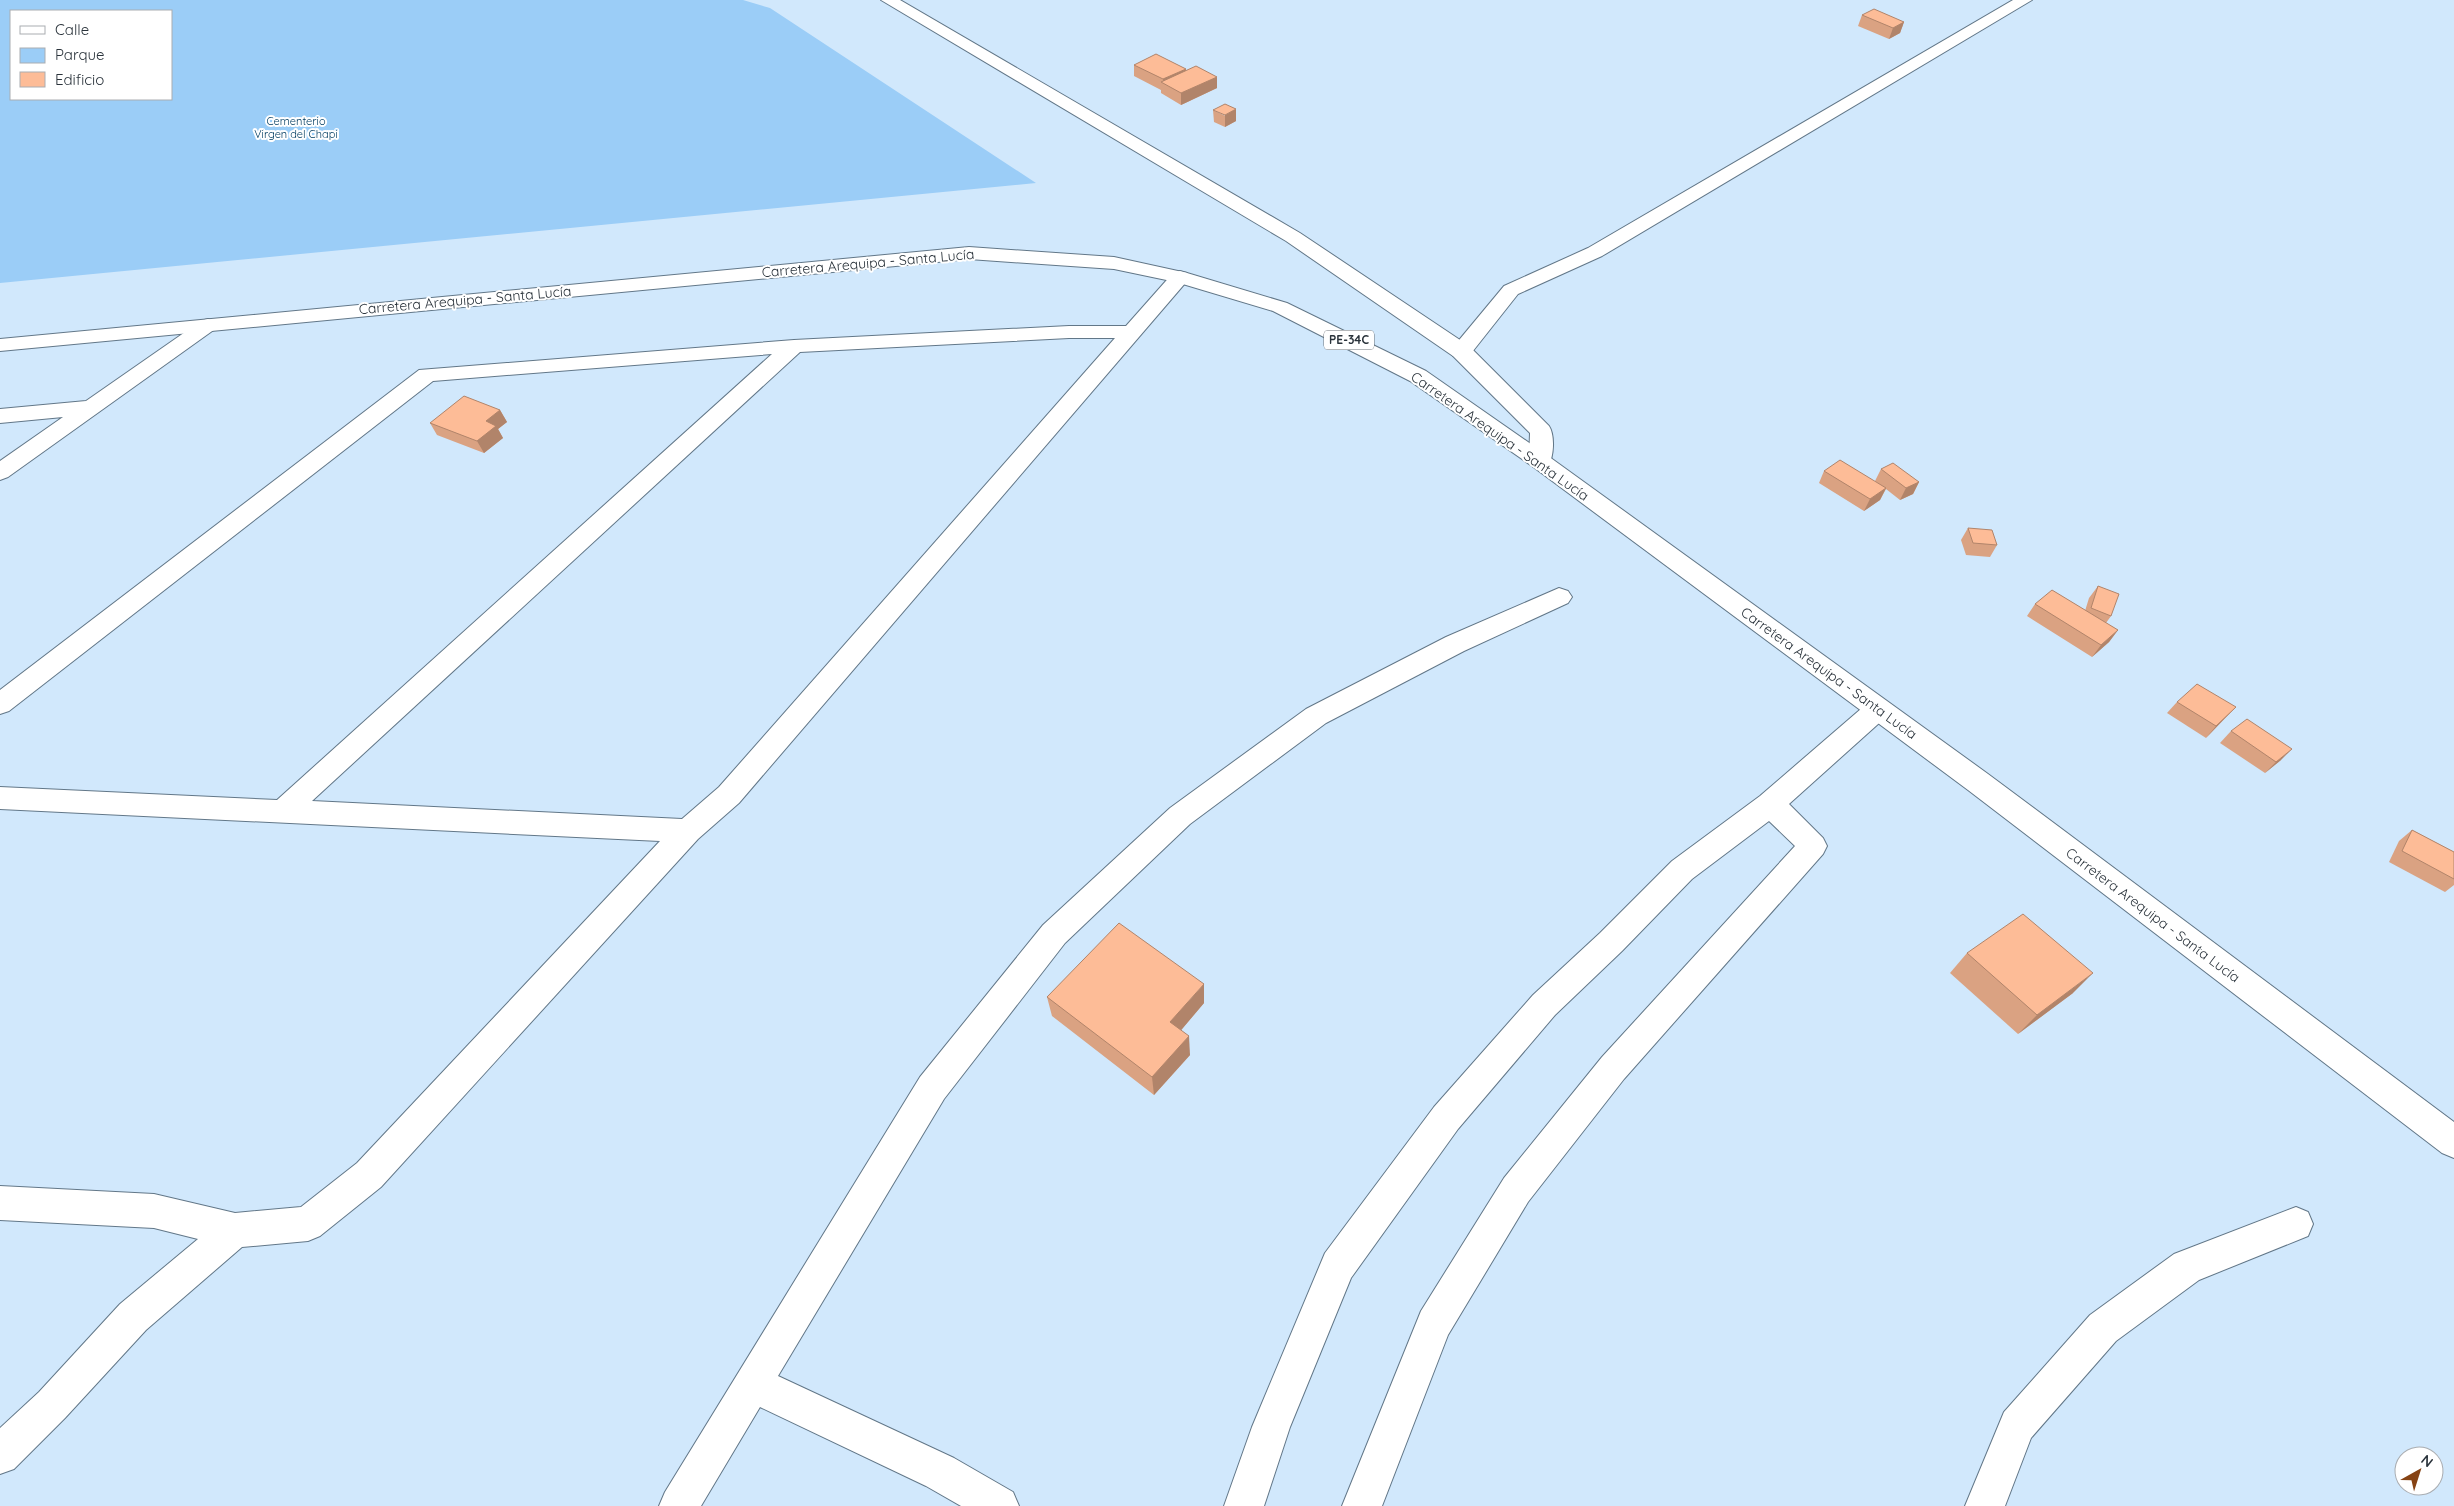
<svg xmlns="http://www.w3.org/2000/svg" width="2454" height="1506" font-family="Quicksand,sans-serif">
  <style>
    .green { fill: #9bcdf7; fill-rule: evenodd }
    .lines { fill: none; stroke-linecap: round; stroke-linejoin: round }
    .minor-casing { stroke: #627788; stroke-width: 2 }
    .tertiary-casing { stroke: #627788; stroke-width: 2 }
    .primary-casing { stroke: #627788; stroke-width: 2 }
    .minor { fill: #fff; fill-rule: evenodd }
    .tertiary { fill: #fff; fill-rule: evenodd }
    .primary { fill: #fff; fill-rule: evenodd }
    .wall { fill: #daa282 }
    .shaded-wall { fill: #b1846a }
    .building { fill: #fdbc97; stroke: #b1846a }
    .labels { text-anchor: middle; stroke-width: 4; stroke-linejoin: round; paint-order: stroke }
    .far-park-label { font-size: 11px; fill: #003c61; stroke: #fff }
    .shield { fill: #fff; stroke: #6a7076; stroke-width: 1 }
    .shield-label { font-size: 12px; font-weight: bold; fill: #2a333b }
    .street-label { font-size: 14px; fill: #2a333b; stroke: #fff }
  </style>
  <rect width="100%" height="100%" fill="#d1e8fc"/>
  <path class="green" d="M0,0h743l27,8 266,175 -1036,100zM11,11h160v88h-160z"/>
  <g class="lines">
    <g class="minor-casing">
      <g id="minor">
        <polygon points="2013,0 2032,0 1602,256 1518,294 1469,356 1461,357 1453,356 1450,351 1504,286 1588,248"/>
        <path d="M1180,271l7,2 3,4 -3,4 -448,522 -41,36 -317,348 -61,49 -12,5 -66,6 -96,83 -81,88 -51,51 -14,5v-46l39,-36 81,-88 78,-65 -44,-11 -154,-8v-34l154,8 81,19 66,-6 56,-44 303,-322 -660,-32v-22l277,13 495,-446 -339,27 -424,330 -9,3v-24l419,-320 375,-30 275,-14h57l47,-53zM1069,338h46l-396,449 -37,32 -370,-18 488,-449z"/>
        <polygon points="208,319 215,321 218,325 215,329 8,477 0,480 0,461 63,417 0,423 0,409 86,401 201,321"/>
        <polygon points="1559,588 1568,591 1572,597 1568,603 1464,651 1326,723 1190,824 1065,943 944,1099 778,1376 954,1458 1013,1492 1019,1506 961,1506 926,1486 760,1407 701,1506 659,1506 665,1492 920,1077 1043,925 1170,808 1306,709 1446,637"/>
        <polygon points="1878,699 1887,702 1891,709 1887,716 1789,804 1823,838 1827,846 1823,854 1624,1079 1528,1202 1448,1335 1382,1506 1342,1506 1421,1311 1504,1178 1602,1057 1795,846 1769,821 1692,879 1622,951 1555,1015 1458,1129 1351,1278 1290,1427 1264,1506 1224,1506 1252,1427 1325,1253 1434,1107 1533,995 1600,933 1672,861 1760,796 1869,702"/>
        <polygon points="2296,1207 2308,1212 2313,1224 2308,1236 2199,1280 2116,1341 2031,1438 2005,1506 1965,1506 2004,1412 2090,1315 2174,1254"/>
      </g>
    </g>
    <g class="tertiary-casing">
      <path id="tertiary" d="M881,0h19l400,233 169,113 80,80c6,9 5,31 -1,40l-8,3 -8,-3 -3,-5 1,-28 -77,-77 -167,-115z"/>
    </g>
    <g class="primary-casing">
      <polygon id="primary" points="969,247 1114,257 1187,273 1287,303 1426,371 1548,456 1988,774 2454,1122 2454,1158 2442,1153 1968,790 1532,466 1410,381 1273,311 1176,282 1114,269 969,259 0,351 0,339"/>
    </g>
    <use href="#minor" class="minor"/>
    <use href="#tertiary" class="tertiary"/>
    <use href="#primary" class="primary"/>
  </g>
  <g class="wall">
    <polygon points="1862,15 1904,22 1900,33 1889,39 1858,26"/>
    <polygon points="1134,65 1186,69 1186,71 1217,77 1217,88 1181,105 1161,93 1161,90 1134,76"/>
    <polygon points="1213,110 1236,121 1225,127 1214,122"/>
    <polygon points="500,410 507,422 498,429 503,438 484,453 437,435 430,423"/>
    <polygon points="1881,469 1919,482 1913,494 1900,500 1886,489 1880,500 1864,511 1819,483 1824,471 1878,484 1875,481"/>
    <polygon points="1968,528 1997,545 1990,557 1966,555 1961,540"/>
    <polygon points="2098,586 2111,616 2106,623 2118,630 2109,642 2092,657 2027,616 2035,604 2085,611 2089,598"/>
    <polygon points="2177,702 2236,707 2206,738 2167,713"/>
    <polygon points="2231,731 2281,760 2265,773 2220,743"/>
    <polygon points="2412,830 2454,852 2454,885 2445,892 2389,862 2399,841"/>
    <polygon points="1967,953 2073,993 2018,1034 1950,973"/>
    <polygon points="1047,997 1204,1003 1181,1030 1190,1055 1154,1095 1052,1016"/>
  </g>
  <g class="shaded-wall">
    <polygon points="1904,22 1900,33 1889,39 1893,28"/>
    <polygon points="1186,69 1186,80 1163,83 1163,79"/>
    <polygon points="1217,77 1217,88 1181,105 1181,93"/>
    <polygon points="1236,109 1236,121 1225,127 1225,115"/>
    <polygon points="500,410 507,422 498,429 503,438 484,453 477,441 486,421"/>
    <polygon points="1919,482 1913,494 1900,500 1906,488"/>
    <polygon points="1886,488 1880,500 1864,511 1870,499"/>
    <polygon points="2118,630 2109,642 2092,657 2101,645"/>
    <polygon points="2236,707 2225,718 2206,738 2216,726"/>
    <polygon points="2292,749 2281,760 2265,773 2276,762"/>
    <polygon points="2093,973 2073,993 2018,1034 2037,1015"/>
    <polygon points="1204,984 1204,1003 1172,1041 1170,1022"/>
    <polygon points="1189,1036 1190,1055 1154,1095 1152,1077"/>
  </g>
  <g class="building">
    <polygon points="1874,9 1904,22 1893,28 1862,15"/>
    <polygon points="1156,54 1186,69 1163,79 1134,65"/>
    <polygon points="1196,66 1217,77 1181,93 1161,82"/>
    <polygon points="1225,104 1236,109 1225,115 1213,110"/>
    <polygon points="464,396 500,410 486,421 496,426 477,441 430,423"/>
    <polygon points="1840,460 1886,488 1870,499 1824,471"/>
    <polygon points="1893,463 1919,482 1906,488 1881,469"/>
    <polygon points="1968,528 1992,530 1997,545 1973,543"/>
    <polygon points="2098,586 2119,594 2111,616 2091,608"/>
    <polygon points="2052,590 2118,630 2101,645 2035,604"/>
    <polygon points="2197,684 2236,707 2216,726 2177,702"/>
    <polygon points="2247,719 2292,749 2276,762 2231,731"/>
    <polygon points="2412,830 2454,852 2454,879 2402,851"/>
    <polygon points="2023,914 2093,973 2037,1015 1967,953"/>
    <polygon points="1119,923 1204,984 1170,1022 1189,1036 1152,1077 1047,997"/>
  </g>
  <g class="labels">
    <g class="far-park-label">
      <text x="296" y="125">Cementerio<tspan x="296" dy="13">Virgen del Chapi</tspan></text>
    </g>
    <rect class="shield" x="1324" y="330.5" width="50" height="19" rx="4"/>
    <g class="shield-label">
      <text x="1349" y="344">PE-34C</text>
    </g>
    <g class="street-label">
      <text transform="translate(868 263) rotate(-5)" y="5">Carretera Arequipa - Santa Lucía</text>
      <text transform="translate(465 300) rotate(-5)" y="5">Carretera Arequipa - Santa Lucía</text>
      <text transform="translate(1500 436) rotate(35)" y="5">Carretera Arequipa - Santa Lucía</text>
      <text transform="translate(1829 673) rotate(36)" y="5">Carretera Arequipa - Santa Lucía</text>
      <text transform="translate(2153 915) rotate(37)" y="5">Carretera Arequipa - Santa Lucía</text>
    </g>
  </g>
  <rect x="10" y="10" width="162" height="90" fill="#ffffff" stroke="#aaadb1"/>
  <rect x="20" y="26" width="25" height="8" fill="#ffffff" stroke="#aaadb1"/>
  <text x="55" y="35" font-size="15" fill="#2a333b">Calle</text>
  <rect x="20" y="48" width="25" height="15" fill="#9bcdf7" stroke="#aaadb1"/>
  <text x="55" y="60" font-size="15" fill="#2a333b">Parque</text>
  <rect x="20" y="72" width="25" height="15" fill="#fdbc97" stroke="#aaadb1"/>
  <text x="55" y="85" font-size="15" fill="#2a333b">Edificio</text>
  <g transform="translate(2419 1471) rotate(39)"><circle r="24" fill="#ffffff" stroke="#aaadb1"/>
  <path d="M0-4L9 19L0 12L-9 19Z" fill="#864314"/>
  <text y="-8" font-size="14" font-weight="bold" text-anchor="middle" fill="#2a333b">N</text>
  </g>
</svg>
